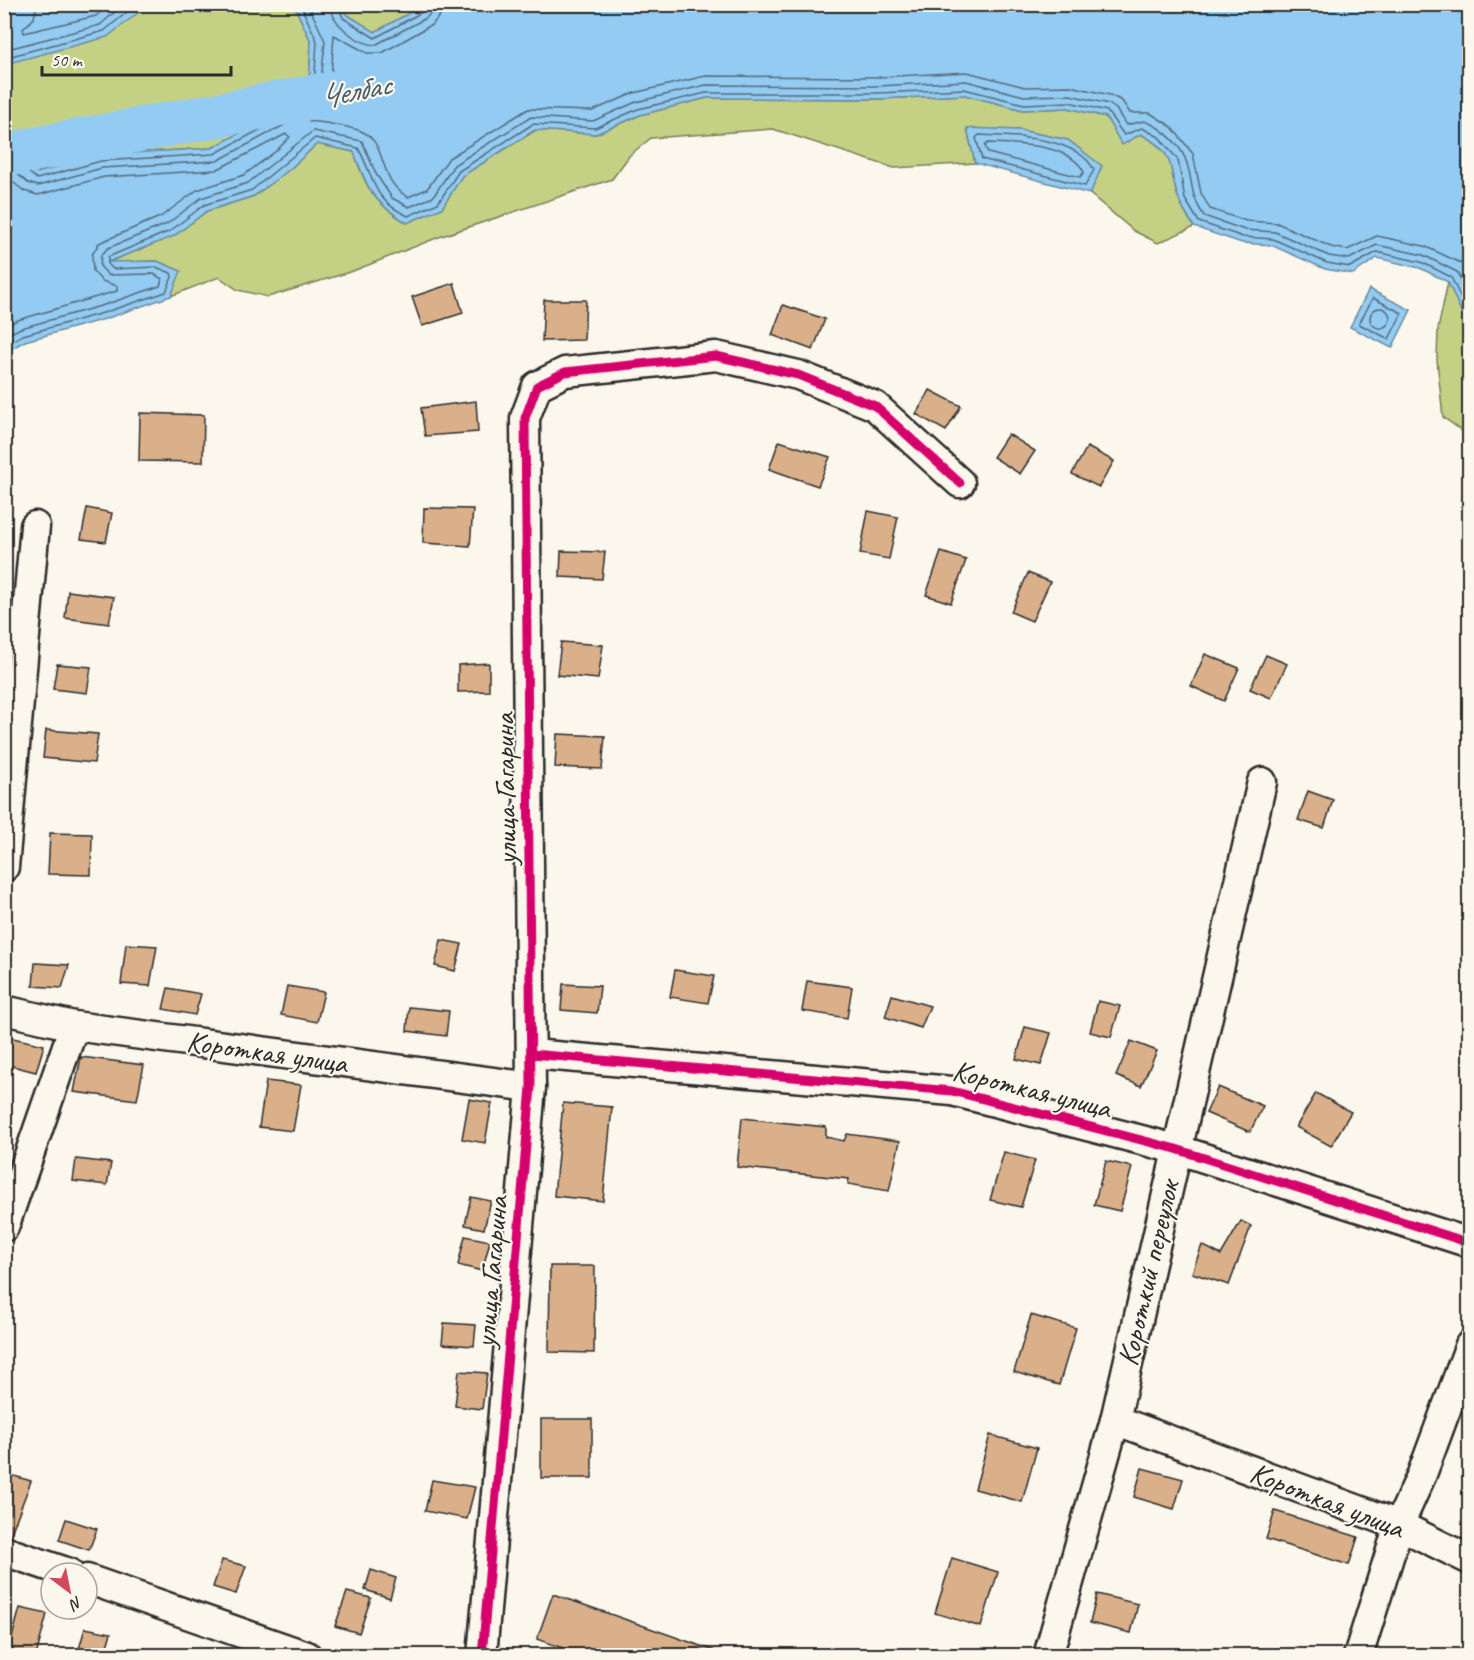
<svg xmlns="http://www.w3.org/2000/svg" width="1474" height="1660" font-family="Caveat,sans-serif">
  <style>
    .green { fill: #c4d185; stroke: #787e58; stroke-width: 1.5 }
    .water { fill: #93cbf2; stroke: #698ba2; stroke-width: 1.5 }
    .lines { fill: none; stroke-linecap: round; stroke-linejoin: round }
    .shore { stroke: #556b7b; stroke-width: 1.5 }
    .river { stroke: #93cbf2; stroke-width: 45 }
    .building { fill: #dab08b; stroke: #2b2b2b; stroke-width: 1.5 }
    .street-casing { stroke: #2b2b2b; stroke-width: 33 }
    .street { stroke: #fbf7ec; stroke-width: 28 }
    .cycleway-casing { stroke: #fbf7ec; stroke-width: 13 }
    .cycleway { stroke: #d6006c; stroke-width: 9 }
    .labels { text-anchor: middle; stroke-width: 4.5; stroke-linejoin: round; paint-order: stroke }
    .street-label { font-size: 30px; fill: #2b2b2b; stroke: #fbf7ec }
    .water-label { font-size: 32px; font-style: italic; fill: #4a5b67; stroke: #fbf7ec }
  </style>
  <rect width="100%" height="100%" fill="#fbf7ec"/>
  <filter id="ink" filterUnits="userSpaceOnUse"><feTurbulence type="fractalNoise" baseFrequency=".0167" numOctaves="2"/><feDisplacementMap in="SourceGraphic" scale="12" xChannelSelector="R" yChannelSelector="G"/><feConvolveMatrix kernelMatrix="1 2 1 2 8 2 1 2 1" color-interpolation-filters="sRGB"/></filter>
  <g filter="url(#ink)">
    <g class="green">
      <polygon points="148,5 294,5 311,42 309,86 280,112 212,148 100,155 37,173 5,145 5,64 136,12"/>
      <polygon points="343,5 424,5 375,32 346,14"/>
      <path d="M965,95l58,15 45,-2 38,9 16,27 19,-10c40,22 25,36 39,68 3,9 10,17 14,25l-36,16 -24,-12 -44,-37 11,-28 -33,-26 -48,-10 -53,-1 8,34 -81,5 -121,-39 -122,9 -21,17 -18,24 -173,58 -86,34 -85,26 -30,-7 -19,-13 -48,19 9,-25 -23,-10 -51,2 67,-27 34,-25 47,-15 36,-27 27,-25 37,8c12,37 20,51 53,71l35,-15 20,-32 74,-46 60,4 44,-19 67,-17 172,1z"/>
      <polygon points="1448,282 1469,329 1469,436 1443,417 1437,360 1438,329"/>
    </g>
    <g class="water">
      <polygon points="18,5 18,4 148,5 107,37 5,64 5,13"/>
      <path d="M424,5h1045v324l-21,-47 -28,-14 -43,-10 -24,16 -28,-5 -54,-24 -29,-2 -48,-16c-4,-8 -11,-16 -14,-25 -14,-32 1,-46 -39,-68l-19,11 -16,-28 -38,-9 -45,2 -58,-15 -86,4 -172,-1 -67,17 -44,19 -61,-4 -73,46 -20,32 -35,15c-34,-21 -40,-34 -53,-71l-37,-8 -27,25 -36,27 -47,15 -33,25 -66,26 49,-1 24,10 -10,25 -66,23 -80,22 -20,11v-207l32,28 63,-18 112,-7 68,-36 29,-26 2,-44 -17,-37h49l3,9 29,18z"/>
      <polygon points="967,128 1020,130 1068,140 1102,166 1090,194 975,163"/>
      <polygon points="1369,289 1411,310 1392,348 1350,327"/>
    </g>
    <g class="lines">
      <g class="shore">
        <polyline points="37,4 34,18 23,29 24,33 96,16 110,4"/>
        <path d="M330,4c1,20 27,39 45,41l51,-27 5,-5 1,-9"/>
        <polyline points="338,4 343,18 375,38 422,12 425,4"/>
        <path d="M441,4l-1,11 -7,9 -51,29h-15l-33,-18 -4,57 -23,27 2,3c11,-1 21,2 33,4 8,2 19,3 26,9 19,15 11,46 40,62l19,-8 22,-31 79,-49 64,2 42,-18 71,-17 174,1 88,-5 58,15 45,-1 40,9 12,6 8,12h20l22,14 21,27 8,39 9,16 36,12 31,2 54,24 16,3 30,-14 47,10 37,17 9,12"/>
        <polyline points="4,50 100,25 124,4"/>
        <polyline points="4,58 104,31 137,4"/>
        <path d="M979,135c32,1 98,1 115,35l-9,16 -103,-27 -6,-21z"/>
        <path d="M988,143c28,1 82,0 96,29l-4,5 -92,-24 -3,-7z"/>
        <polyline points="4,153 37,179 101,161 214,154 284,117 314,88 317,41 300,4"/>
        <polyline points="4,163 28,183 38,186 102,168 217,161 288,123 320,92 325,41 308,4"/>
        <polyline points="4,175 24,191 38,195 104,177 216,170 286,134 290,137 276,151 244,175 197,190 162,216 99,243 92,255 93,271 102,281 117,286 117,291 18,320 4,326"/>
        <polygon points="1373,298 1402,313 1389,339 1359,324"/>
        <circle cx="1380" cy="318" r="10"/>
        <path d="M4,336l17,-8 80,-22 59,-20 2,-7 -8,-5 -46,1 -8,-9 1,-11 7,-7 59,-24 34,-26 47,-15 65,-52 49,10 14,33 16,24 17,9 24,-10 21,-32 77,-48 62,4 43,-19 70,-17 173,1 87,-5 58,15 46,-1 39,9 7,5 10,16 18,-4c16,5 34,21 41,37 9,22 3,34 19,58l41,14 30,2 54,24 20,3 28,-14 46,10 34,17 13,27"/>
        <path d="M4,345l19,-10 80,-22 63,-21 6,-15 -1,-4 -15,-6 -43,2 -5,-5v-7l62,-26 34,-26 48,-15 63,-52 43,10c17,29 12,51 50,68l30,-13 21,-32 74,-47 62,4 43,-19 68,-16h173l85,-4 60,15 45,-2 38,9 17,24 18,-7 17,9 19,23 7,39 14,23 44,15 30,2 54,24 23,4 27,-15 44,10 30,15 19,41"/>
      </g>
      <polyline class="river" points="4,155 352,90"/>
    </g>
    <g class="building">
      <polygon points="454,283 463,313 422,326 412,297"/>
      <polygon points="544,300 586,300 584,340 542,341"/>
      <polygon points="783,305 825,319 813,350 772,335"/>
      <polygon points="930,390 961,406 946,431 916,414"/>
      <polygon points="476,401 478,432 425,436 421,408"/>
      <polygon points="140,413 204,415 203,462 139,461"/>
      <polygon points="1008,434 1035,451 1020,474 993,457"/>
      <polygon points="779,441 830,457 818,486 769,469"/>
      <polygon points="1087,447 1114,461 1099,487 1072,474"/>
      <polygon points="87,508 112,513 106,542 81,539"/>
      <polygon points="424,508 473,509 470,546 423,543"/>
      <polygon points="868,511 898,517 889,559 860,554"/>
      <polygon points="561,551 605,552 602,579 560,577"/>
      <polygon points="941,552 966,560 951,603 926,595"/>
      <polygon points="1028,573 1050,582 1032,621 1011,612"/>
      <polygon points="68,591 114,597 109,624 65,618"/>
      <polygon points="561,642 603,645 598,679 557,675"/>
      <polygon points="1205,654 1239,668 1224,701 1191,686"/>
      <polygon points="1266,655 1287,664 1271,698 1250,689"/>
      <polygon points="489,663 489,691 458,692 458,665"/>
      <polygon points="57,664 91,667 87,693 53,689"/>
      <polygon points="46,730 98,734 94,763 43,758"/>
      <polygon points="557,734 605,736 602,769 555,767"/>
      <polygon points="1308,791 1333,800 1324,828 1298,820"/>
      <polygon points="50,833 92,834 91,875 48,874"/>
      <polygon points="441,940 462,944 455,971 435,966"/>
      <polygon points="126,944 157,946 150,986 121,984"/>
      <polygon points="35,963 69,965 62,988 33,986"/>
      <polygon points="675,970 714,976 708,1003 670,997"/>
      <polygon points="807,981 852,987 847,1018 802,1011"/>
      <polygon points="563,984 600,986 597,1013 561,1010"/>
      <polygon points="287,986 324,992 317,1022 281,1015"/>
      <polygon points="168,988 201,994 195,1015 163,1009"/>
      <polygon points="892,995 930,1006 921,1028 885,1017"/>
      <polygon points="1098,1001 1120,1006 1111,1037 1090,1032"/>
      <polygon points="409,1007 449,1011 446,1036 407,1031"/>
      <polygon points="1025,1027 1051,1033 1041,1065 1016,1059"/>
      <polygon points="4,1036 44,1045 36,1072 4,1064"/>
      <polygon points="1131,1041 1157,1051 1141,1086 1116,1076"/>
      <polygon points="81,1057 144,1065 137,1100 74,1092"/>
      <polygon points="266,1081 301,1085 293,1131 259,1127"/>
      <polygon points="1218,1087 1263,1106 1250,1132 1206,1113"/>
      <polygon points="1316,1093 1351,1112 1331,1146 1296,1127"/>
      <polygon points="469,1099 492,1103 485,1143 462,1139"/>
      <polygon points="563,1103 612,1107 603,1201 554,1196"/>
      <polygon points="742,1118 826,1127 826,1137 844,1141 847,1134 900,1141 889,1191 848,1184 849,1179 737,1167"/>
      <polygon points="1004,1152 1035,1160 1021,1207 990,1200"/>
      <polygon points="76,1159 111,1163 107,1185 73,1181"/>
      <polygon points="1106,1161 1132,1167 1120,1211 1094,1205"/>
      <polygon points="471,1197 491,1201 484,1229 465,1225"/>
      <polygon points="1241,1221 1251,1226 1229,1285 1192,1273 1202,1245 1221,1255"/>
      <polygon points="465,1236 490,1241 482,1271 458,1265"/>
      <polygon points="550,1266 595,1266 594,1353 549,1352"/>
      <polygon points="1031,1315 1076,1328 1059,1385 1014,1372"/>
      <polygon points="444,1323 476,1325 474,1346 442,1344"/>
      <polygon points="459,1371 487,1373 482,1409 455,1406"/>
      <rect x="541" y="1419" width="51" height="59"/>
      <polygon points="990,1435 1037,1448 1022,1502 975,1489"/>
      <polygon points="1142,1468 1183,1479 1174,1509 1134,1497"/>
      <polygon points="11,1475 31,1481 10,1536 4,1535 4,1495"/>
      <polygon points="432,1480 475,1487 467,1519 425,1511"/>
      <polygon points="1275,1511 1358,1537 1349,1565 1266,1539"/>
      <polygon points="66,1519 97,1529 89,1550 59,1540"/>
      <polygon points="952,1558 998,1572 981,1627 935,1613"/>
      <polygon points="222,1560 246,1566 236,1594 213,1587"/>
      <polygon points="371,1570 396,1578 390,1598 365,1590"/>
      <polygon points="347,1592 371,1598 359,1633 335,1626"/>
      <polygon points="553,1594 718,1652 717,1656 585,1656 537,1639"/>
      <polygon points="1097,1594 1138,1604 1131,1633 1090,1623"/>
      <polygon points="20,1608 47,1614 36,1656 7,1656"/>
      <polygon points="85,1628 111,1633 104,1656 77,1656"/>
    </g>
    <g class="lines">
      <g class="street-casing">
        <g id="street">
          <polyline points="4,867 35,526"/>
          <polyline points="4,1010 74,1026 531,1087"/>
          <polyline points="532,1054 952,1091 1176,1149 1470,1243"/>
          <polyline points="4,1227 74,1026"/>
          <polyline points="1115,1420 1399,1525 1470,1560"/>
          <polyline points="4,1551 69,1573"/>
          <polyline points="87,1579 307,1656"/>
          <polyline points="482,1656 531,1087 525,418 537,386 565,372 716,356 798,375 875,406 960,483"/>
          <polyline points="1048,1656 1115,1420 1262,782"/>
          <polyline points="1358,1656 1399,1525 1422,1474 1470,1345"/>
        </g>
      </g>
      <use href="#street" class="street"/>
      <g class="cycleway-casing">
        <g id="cycleway">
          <polyline points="532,1054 952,1091 1176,1149 1470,1243"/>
          <polyline points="482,1656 531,1087 525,418 537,386 565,372 716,356 798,375 875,406 960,483"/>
        </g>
      </g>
      <use href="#cycleway" class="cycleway"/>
    </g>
  </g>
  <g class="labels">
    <g class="street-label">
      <text transform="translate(505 789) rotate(-91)" y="10">улица Гагарина</text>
      <text transform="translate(267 1052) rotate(8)" y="10">Короткая улица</text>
      <text transform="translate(1032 1089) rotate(14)" y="10">Короткая улица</text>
      <text transform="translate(491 1272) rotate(-85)" y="10">улица Гагарина</text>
      <text transform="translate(1148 1273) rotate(-77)" y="10">Короткий переулок</text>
      <text transform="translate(1327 1500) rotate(21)" y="10">Короткая улица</text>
    </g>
    <g class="water-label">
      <text transform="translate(355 90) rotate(-11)" y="11">Челбас</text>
    </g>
  </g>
  <rect width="1474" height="1660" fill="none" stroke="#fbf7ec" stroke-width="24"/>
  <rect x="12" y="12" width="1450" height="1636" fill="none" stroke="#2b2b2b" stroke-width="2" filter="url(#ink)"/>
  <g transform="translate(69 1591) rotate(148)"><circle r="28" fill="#fbf7ec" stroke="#a8a59f" stroke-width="1.5"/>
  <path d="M0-4.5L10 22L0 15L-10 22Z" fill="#d1495b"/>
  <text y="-9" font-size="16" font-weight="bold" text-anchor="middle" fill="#2b2b2b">N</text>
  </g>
  <path d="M42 66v9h189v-9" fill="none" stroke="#2b2b2b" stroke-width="3"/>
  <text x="51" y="66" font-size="18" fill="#2b2b2b" stroke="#fbf7ec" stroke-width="4.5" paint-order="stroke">50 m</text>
</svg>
